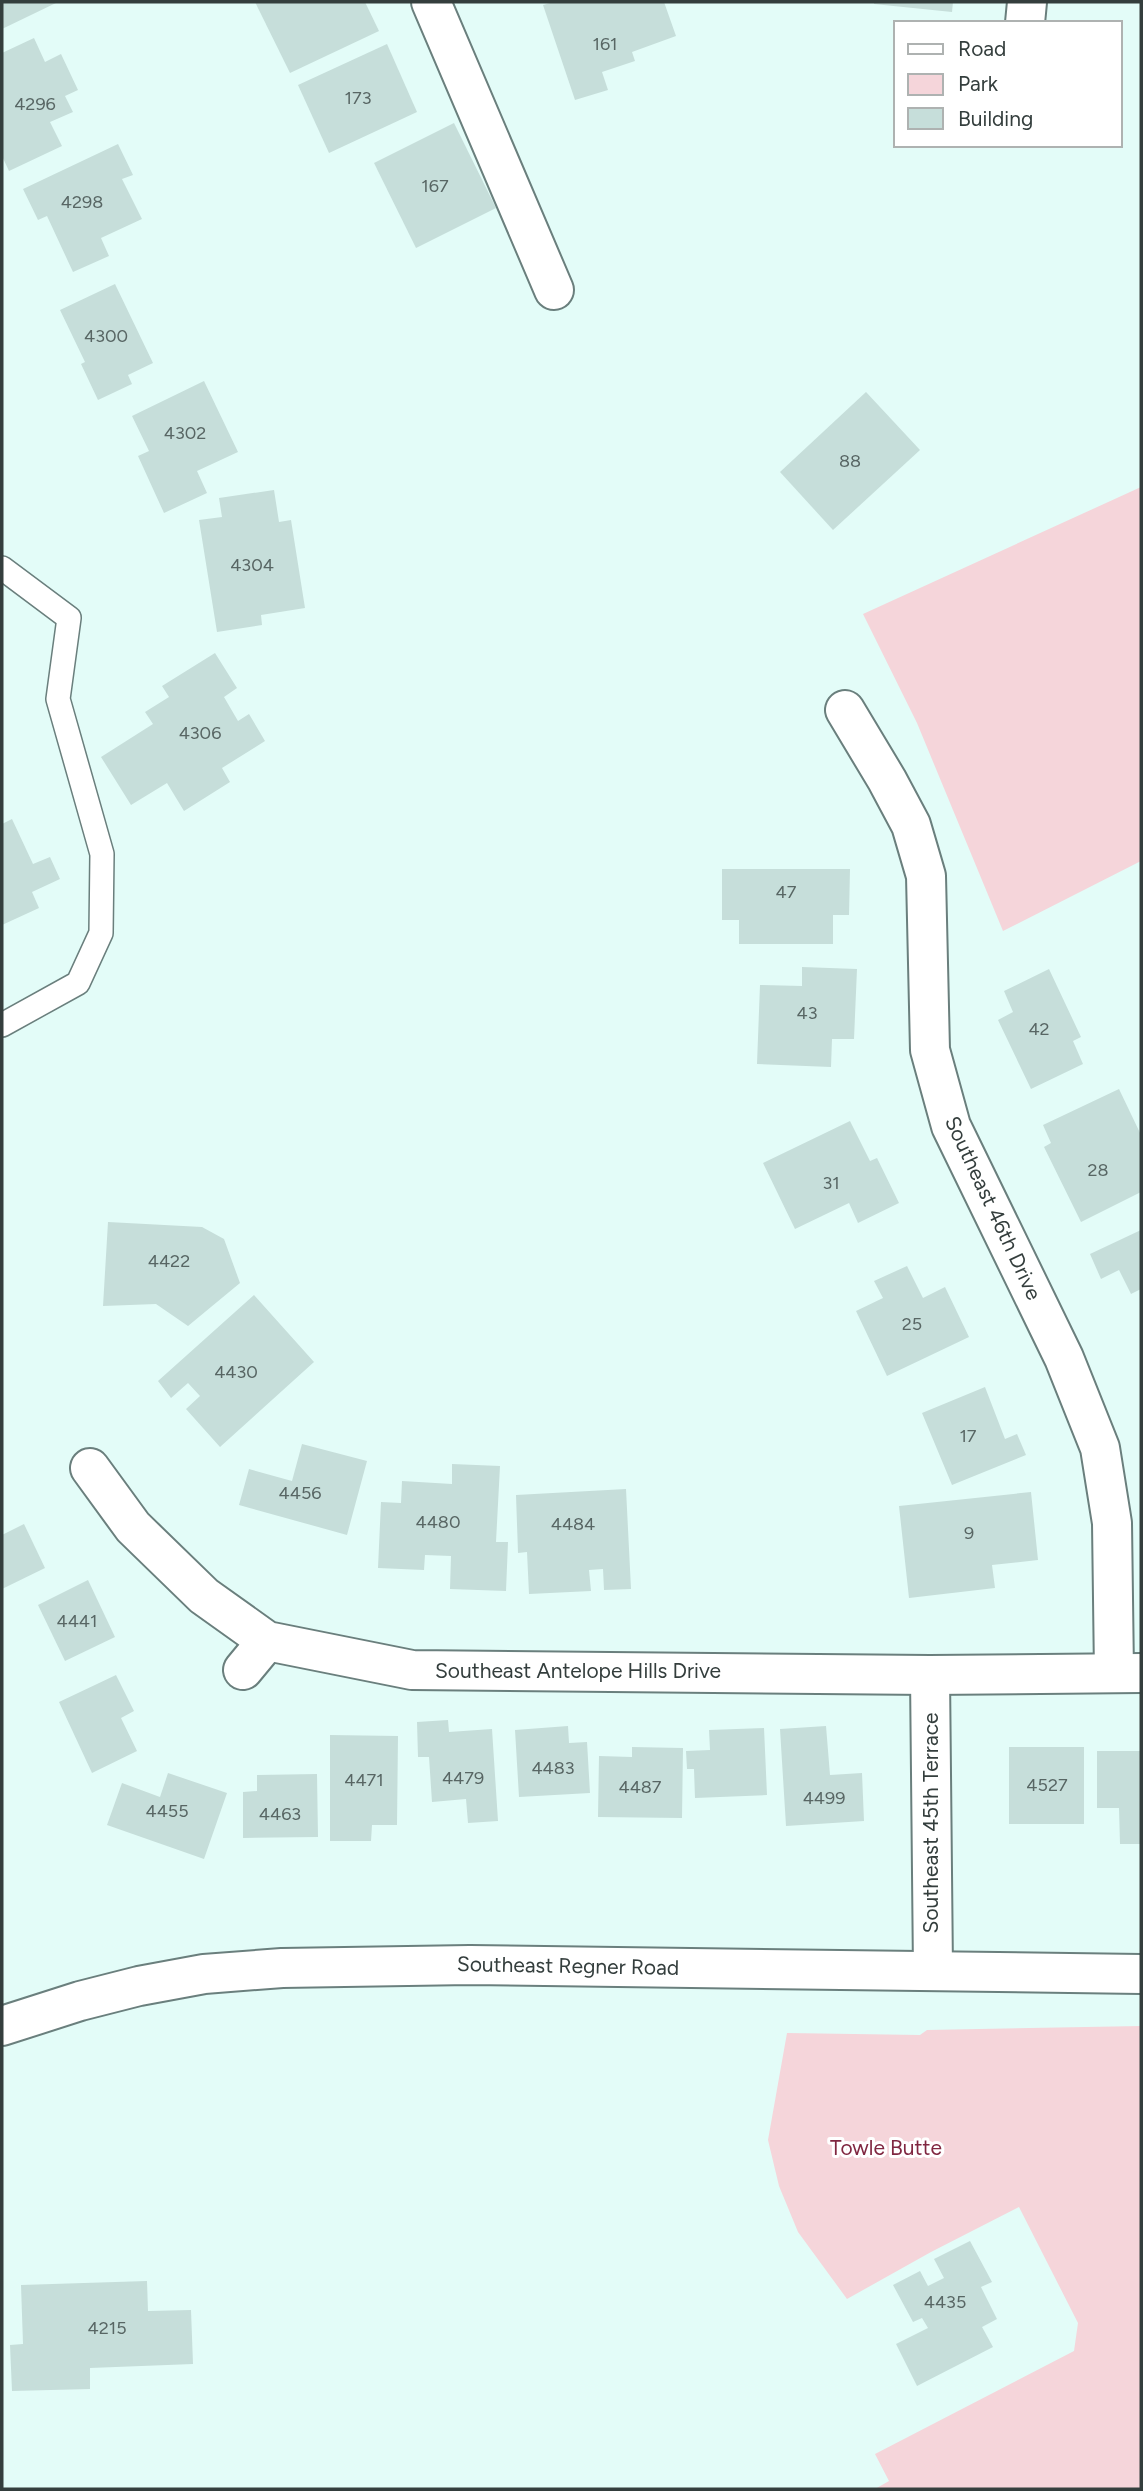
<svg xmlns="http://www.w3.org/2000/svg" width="1143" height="2491" font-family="Figtree,sans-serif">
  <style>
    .green { fill: #f5d5da }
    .building { fill: #c6deda }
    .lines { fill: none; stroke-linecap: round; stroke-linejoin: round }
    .service-casing { stroke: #6a7f7d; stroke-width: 26 }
    .minor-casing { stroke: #6a7f7d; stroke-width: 42 }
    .secondary-casing { stroke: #6a7f7d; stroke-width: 42 }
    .service { stroke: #fff; stroke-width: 23 }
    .minor { stroke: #fff; stroke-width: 38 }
    .secondary { stroke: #fff; stroke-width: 38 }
    .labels { text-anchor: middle; stroke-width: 6; stroke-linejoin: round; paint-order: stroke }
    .number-label { font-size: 18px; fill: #586664 }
    .street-label { font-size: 21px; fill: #343e3d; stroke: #fff }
    .park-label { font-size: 21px; fill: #802741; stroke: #fff }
  </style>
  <rect width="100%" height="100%" fill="#e3fcf8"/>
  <g class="green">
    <polygon points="1141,487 1141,861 1003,931 917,723 863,614"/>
    <polygon points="1141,2026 1141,2489 875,2489 889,2481 875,2454 1074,2351 1078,2323 1019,2207 931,2252 847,2299 798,2232 779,2186 768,2140 787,2033 920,2035 927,2030"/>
  </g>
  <g class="building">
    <polygon points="2,2 58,2 2,29"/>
    <polygon points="255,2 365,2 379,31 290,73"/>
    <polygon points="554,2 664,2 676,36 632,52 635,61 602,72 608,90 575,100 543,5"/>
    <polygon points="874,2 953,2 952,12 874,4"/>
    <polygon points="34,38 45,62 61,54 78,90 65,96 73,112 50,122 62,146 9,171 2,156 2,53"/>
    <polygon points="387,44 417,112 329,153 298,85"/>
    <polygon points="454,123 496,208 416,248 374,163"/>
    <polygon points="118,144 133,175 122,179 142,219 101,238 109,256 73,272 47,216 38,220 23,189"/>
    <polygon points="115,284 153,363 128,375 132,384 98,400 81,364 85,362 60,310"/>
    <polygon points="204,381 238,452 197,471 207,493 164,513 138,456 149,451 132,416"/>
    <polygon points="866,392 920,450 833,530 780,472"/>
    <polygon points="274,490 279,522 291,520 305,608 261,615 262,625 217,632 199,520 222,517 219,498"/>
    <polygon points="215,653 237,688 224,697 238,721 249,714 265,741 222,768 230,782 184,811 167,783 131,805 101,757 153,724 145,712 169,697 162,686"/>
    <polygon points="12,819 33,864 50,857 60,879 32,892 39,908 2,925 2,824"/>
    <polygon points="722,869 850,869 849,915 833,915 833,944 739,944 739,920 722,920"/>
    <polygon points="802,967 857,969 854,1039 832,1039 831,1067 757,1064 760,985 802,986"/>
    <polygon points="1049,969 1081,1037 1073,1041 1083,1064 1031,1089 998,1020 1013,1012 1004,991"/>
    <polygon points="1119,1089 1141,1135 1141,1192 1081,1222 1044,1147 1051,1143 1043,1125"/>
    <polygon points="850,1121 870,1161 877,1158 899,1203 858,1223 849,1203 795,1229 763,1163"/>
    <polygon points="108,1222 202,1227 224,1239 240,1283 188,1326 156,1304 103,1306"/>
    <polygon points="1141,1230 1141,1289 1131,1294 1119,1270 1101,1279 1090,1254"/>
    <polygon points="907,1266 923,1298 945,1287 969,1337 887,1376 856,1311 883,1298 874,1281"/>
    <polygon points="254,1295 314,1362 220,1447 186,1409 200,1396 188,1383 171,1398 158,1381"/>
    <polygon points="985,1387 1005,1439 1017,1434 1026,1455 952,1485 922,1413"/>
    <polygon points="302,1444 367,1461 347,1535 239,1505 249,1469 292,1481"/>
    <polygon points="452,1464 500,1466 496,1542 508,1542 506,1591 450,1589 451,1556 425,1555 424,1570 378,1568 381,1502 401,1503 402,1481 452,1484"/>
    <polygon points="626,1489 631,1589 604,1590 603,1569 589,1570 591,1591 529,1594 527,1552 518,1553 516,1495"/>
    <polygon points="1031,1492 1038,1560 992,1565 995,1588 909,1598 899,1506"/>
    <polygon points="24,1524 45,1568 2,1589 2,1535"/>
    <polygon points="88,1580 115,1637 65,1661 38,1605"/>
    <polygon points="116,1675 134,1711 121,1718 137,1751 92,1773 59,1702"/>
    <polygon points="448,1720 449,1732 492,1729 498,1821 468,1823 466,1799 432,1802 429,1757 418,1757 417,1722"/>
    <polygon points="568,1726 569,1743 587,1742 590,1793 519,1797 515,1730"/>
    <polygon points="826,1726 830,1775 862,1773 864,1821 786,1826 780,1729"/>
    <polygon points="764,1728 767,1795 695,1798 694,1769 687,1769 686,1751 710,1750 709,1730"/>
    <polygon points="330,1735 398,1736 397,1825 372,1825 371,1841 330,1841"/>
    <polygon points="632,1747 683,1748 682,1818 598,1817 599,1756 632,1757"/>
    <rect x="1009" y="1747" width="75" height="77"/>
    <polygon points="1097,1751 1141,1751 1141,1844 1120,1844 1119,1808 1097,1808"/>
    <polygon points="168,1773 227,1793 204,1859 107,1825 122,1783 160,1797"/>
    <polygon points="317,1774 318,1837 243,1838 243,1792 257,1791 257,1775"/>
    <polygon points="970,2241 992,2282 981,2287 997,2319 982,2327 993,2347 917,2386 896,2344 928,2328 922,2318 913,2322 893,2285 920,2271 928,2286 944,2278 934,2259"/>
    <polygon points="147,2281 148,2311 191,2310 193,2364 90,2368 90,2389 12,2391 10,2345 23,2344 21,2285"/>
  </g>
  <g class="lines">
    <g class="service-casing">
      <polyline id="service" points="2,568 69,618 58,699 102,854 101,933 78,983 2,1025"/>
    </g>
    <g class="minor-casing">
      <g id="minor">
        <polyline points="431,2 554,290"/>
        <polyline points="1025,23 1027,2"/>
        <polyline points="845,710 887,780 911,825 926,876 930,1050 951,1126 1064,1358 1100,1448 1112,1523 1114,1673"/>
        <polyline points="90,1468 133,1527 204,1596 267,1641 412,1670 930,1675 1141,1673"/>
        <polyline points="243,1670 267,1641"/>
        <polyline points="930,1675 933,1971"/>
      </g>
    </g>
    <g class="secondary-casing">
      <polyline id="secondary" points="2,2026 80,2001 139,1986 204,1974 282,1968 470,1965 1141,1974"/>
    </g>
    <use href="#service" class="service"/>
    <use href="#minor" class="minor"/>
    <use href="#secondary" class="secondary"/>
  </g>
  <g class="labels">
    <g class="number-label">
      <text x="605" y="50">161</text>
      <text x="358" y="104">173</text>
      <text x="35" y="110">4296</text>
      <text x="435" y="192">167</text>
      <text x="82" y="208">4298</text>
      <text x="106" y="342">4300</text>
      <text x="185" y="439">4302</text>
      <text x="850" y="467">88</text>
      <text x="252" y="571">4304</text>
      <text x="200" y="739">4306</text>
      <text x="786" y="898">47</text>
      <text x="807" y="1019">43</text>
      <text x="1039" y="1035">42</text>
      <text x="1098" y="1176">28</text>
      <text x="831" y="1189">31</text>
      <text x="169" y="1267">4422</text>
      <text x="912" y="1330">25</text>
      <text x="236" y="1378">4430</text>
      <text x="968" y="1442">17</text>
      <text x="300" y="1499">4456</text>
      <text x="438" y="1528">4480</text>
      <text x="573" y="1530">4484</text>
      <text x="969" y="1539">9</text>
      <text x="77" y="1627">4441</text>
      <text x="553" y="1774">4483</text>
      <text x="463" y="1784">4479</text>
      <text x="364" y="1786">4471</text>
      <text x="1047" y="1791">4527</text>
      <text x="640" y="1793">4487</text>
      <text x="824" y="1804">4499</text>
      <text x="167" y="1817">4455</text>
      <text x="280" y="1820">4463</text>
      <text x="945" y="2308">4435</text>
      <text x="107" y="2334">4215</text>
    </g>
    <g class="street-label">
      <text transform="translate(993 1208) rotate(65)" y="7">Southeast 46th Drive</text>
      <text x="578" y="1678">Southeast Antelope Hills Drive</text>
      <text transform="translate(931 1823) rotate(-90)" y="7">Southeast 45th Terrace</text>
      <text transform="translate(568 1966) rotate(1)" y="7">Southeast Regner Road</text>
    </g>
    <g class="park-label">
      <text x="886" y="2155">Towle Butte</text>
    </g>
  </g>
  <rect width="1143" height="2491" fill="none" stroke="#343e3d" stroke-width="7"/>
  <rect x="894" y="21" width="228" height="126" fill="#ffffff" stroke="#aeb2b1" stroke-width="2"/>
  <rect x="908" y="44" width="35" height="10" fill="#ffffff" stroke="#aeb2b1" stroke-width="2"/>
  <text x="958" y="56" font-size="21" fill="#343e3d">Road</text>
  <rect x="908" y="74" width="35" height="21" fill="#f5d5da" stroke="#aeb2b1" stroke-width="2"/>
  <text x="958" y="91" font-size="21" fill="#343e3d">Park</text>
  <rect x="908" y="108" width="35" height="21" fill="#c6deda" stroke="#aeb2b1" stroke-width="2"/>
  <text x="958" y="126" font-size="21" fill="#343e3d">Building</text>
</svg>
